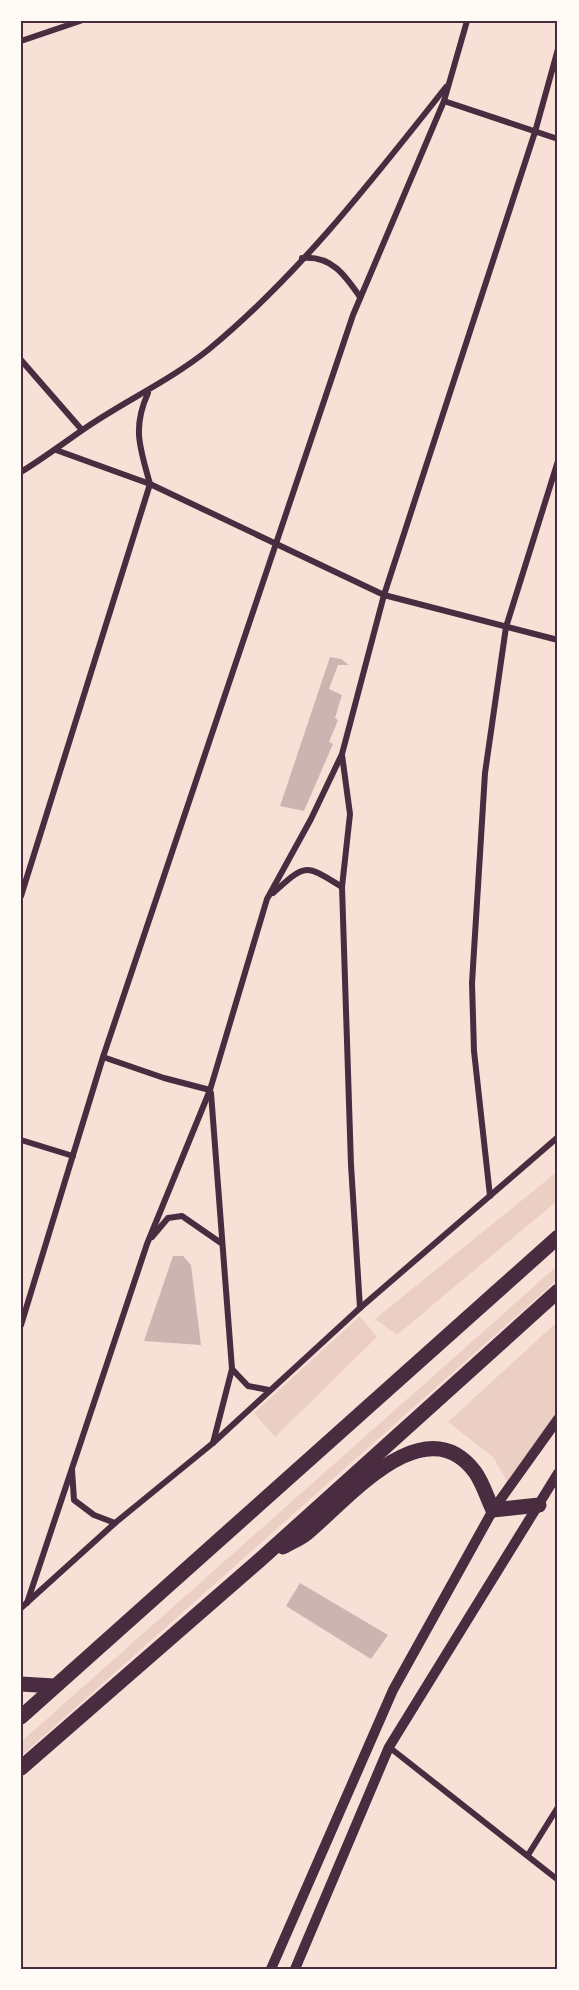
<svg xmlns="http://www.w3.org/2000/svg" width="579" height="1990" font-family="Inter,sans-serif">
  <style>
    .green { fill: #ebcfc5 }
    .building { fill: #ccb4b1 }
    .lines { fill: none; stroke-linecap: round; stroke-linejoin: round }
    .minor { stroke: #4a2c40; stroke-width: 6 }
    .tertiary { stroke: #4a2c40; stroke-width: 10 }
    .trunk { stroke: #4a2c40; stroke-width: 15 }
    .neatline { fill: none; stroke: #4a2c40; stroke-width: 2 }
  </style>
  <rect width="100%" height="100%" fill="#f7e1d7"/>
  <g class="green">
    <polygon points="558,1171 558,1200 397,1335 375,1319"/>
    <polygon points="558,1265 558,1279 21,1756 21,1742"/>
    <polygon points="360,1316 377,1337 275,1437 254,1413"/>
    <polygon points="558,1321 558,1418 507,1481 493,1457 448,1422"/>
  </g>
  <g class="building">
    <polygon points="330,657 341,659 349,665 338,665 329,689 342,695 335,718 338,720 329,742 333,744 304,811 280,806"/>
    <polygon points="173,1256 183,1256 191,1265 201,1345 144,1341"/>
    <polygon points="300,1583 388,1635 371,1659 286,1606"/>
  </g>
  <g class="lines">
    <g class="minor">
      <polyline points="21,41 80,21"/>
      <polyline points="444,101 558,139"/>
      <path d="M302,258c29,-3 43,17 58,39"/>
      <polyline points="21,360 82,430"/>
      <polyline points="56,450 150,484 384,595 558,640"/>
      <path d="M21,472c21,-13 40,-27 60,-41 41,-29 87,-49 127,-81 91,-75 165,-171 238,-263"/>
      <polyline points="342,755 350,814 342,887 351,1165 360,1308"/>
      <path d="M273,893c33,-30 32,-29 69,-6"/>
      <path d="M21,896l129,-412c-10,-36 -18,-56 -2,-91"/>
      <polyline points="103,1057 164,1078 210,1090"/>
      <polyline points="211,1093 232,1369 213,1443"/>
      <polyline points="21,1140 73,1156"/>
      <polyline points="490,1196 474,1051 472,983 485,773 506,627 558,461"/>
      <polyline points="152,1237 168,1218 182,1216 221,1243"/>
      <polyline points="21,1325 103,1057 353,315 444,101 467,21"/>
      <polyline points="232,1369 248,1386 269,1390"/>
      <polyline points="72,1470 74,1500 94,1515 115,1523"/>
      <polyline points="27,1603 147,1244 210,1090 267,899 311,819 342,754 384,595 535,132 558,49"/>
      <polyline points="21,1608 115,1523 213,1443 360,1308 558,1137"/>
      <polyline points="389,1747 558,1880"/>
      <polyline points="528,1855 558,1807"/>
    </g>
    <g class="tertiary">
      <polyline points="271,1969 393,1690 493,1510 558,1419"/>
      <polyline points="295,1969 389,1747 558,1473"/>
    </g>
    <g class="trunk">
      <path d="M283,1547c8,-5 17,-8 24,-14 40,-33 117,-128 168,-61 8,11 12,26 18,38l46,-5"/>
      <polyline points="21,1684 54,1686"/>
      <polyline points="21,1717 558,1237"/>
      <polyline points="21,1768 262,1558 558,1291"/>
    </g>
  </g>
  <rect width="579" height="1990" fill="none" stroke="#fffaf5" stroke-width="45"/>
  <rect x="22" y="22" width="534" height="1946" class="neatline"/>
</svg>
